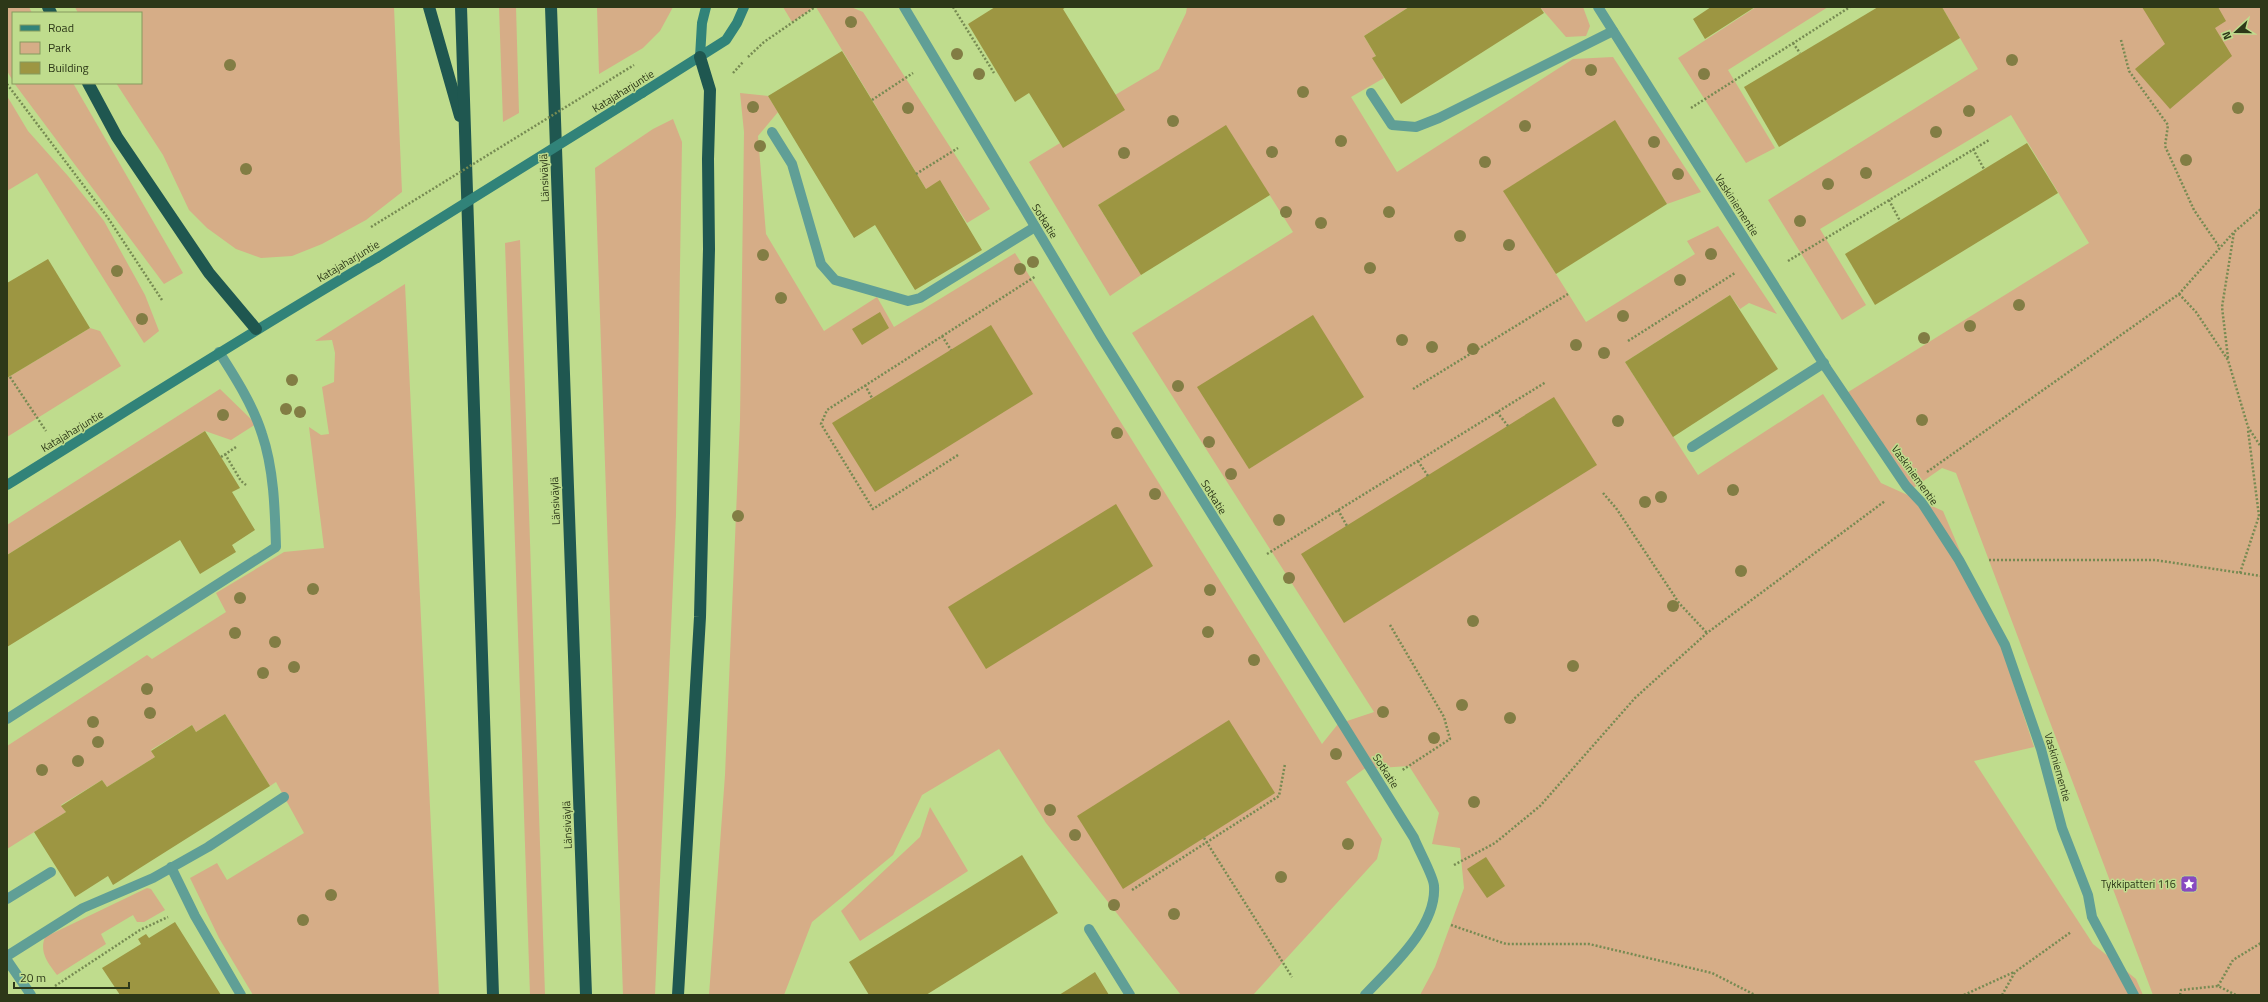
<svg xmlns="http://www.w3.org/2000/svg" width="2268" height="1002" font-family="'Titillium Web',sans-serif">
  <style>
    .green { fill: #d6ad87 }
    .building { fill: #9d9642 }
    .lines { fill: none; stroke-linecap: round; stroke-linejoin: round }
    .path { stroke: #768a52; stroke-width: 2.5; stroke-dasharray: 2 2; stroke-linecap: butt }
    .lane { stroke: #609f96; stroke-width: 10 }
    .street { stroke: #609f96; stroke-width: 10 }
    .secondary { stroke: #318379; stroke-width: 10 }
    .highway { stroke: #1f5750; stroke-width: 12 }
    .path-bridge { stroke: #768a52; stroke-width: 2.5; stroke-dasharray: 2 2; stroke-linecap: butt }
    .secondary-bridge { stroke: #318379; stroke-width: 10 }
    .tree { fill: #827d44 }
    .labels { text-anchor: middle; stroke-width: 3; stroke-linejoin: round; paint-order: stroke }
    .street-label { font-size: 11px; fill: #2d3818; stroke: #bfdc8d }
    .poi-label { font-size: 11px; fill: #2d3818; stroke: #bfdc8d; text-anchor: end }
  </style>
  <rect width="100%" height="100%" fill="#bfdc8d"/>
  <g class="green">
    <polygon points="7,7 29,7 32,13 13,13 13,81 7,71"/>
    <polygon points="75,7 394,7 402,192 366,220 322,244 292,256 261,258 236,249 207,228 189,210 163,155 116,83 141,83 141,13 78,13"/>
    <polygon points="499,7 516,7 519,113 503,122"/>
    <polygon points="597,7 673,7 660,31 643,48 599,74"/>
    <polygon points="783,7 815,7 792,22"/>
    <polygon points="816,7 851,7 863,12 990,209 967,223 940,181 926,189"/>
    <polygon points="1187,7 1409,7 1364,36 1376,56 1373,58 1384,78 1351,97 1397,172 1573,59 1613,57 1701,192 1667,204 1615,121 1504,191 1586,322 1695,254 1687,241 1718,226 1777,314 1749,303 1740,309 1730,295 1625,362 1698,475 1823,394 1881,483 1943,511 2003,652 2034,747 1974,761 2093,944 2136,979 2143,995 1420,995 1435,967 1464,888 1460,848 1432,844 1439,813 1409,766 1364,769 1346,782 1382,839 1377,859 1253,995 1181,995 1046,823 999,749 922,795 893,855 812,922 784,995 709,995 725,775 740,420 744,132 740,93 768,96 778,112 758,136 766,234 824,331 877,297 894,327 1015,253 1322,744 1338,724 1374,712 1132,333 1293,232 1226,126 1098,205 1141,275 1110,296 1029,162 1060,143 1115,95 1159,69 1186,13"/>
    <polygon points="1540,7 1583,7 1590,26 1586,36 1566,37"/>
    <polygon points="1756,7 1828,7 1728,70 1775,148 1746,163 1678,58"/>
    <polygon points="1942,7 2261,7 2261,995 2153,995 1956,473 1942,468 1909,491 1845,394 2089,243 2011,115 1820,229 1866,305 1842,320 1768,200 1978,69"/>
    <polygon points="14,83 73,83 183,273 164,284"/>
    <polygon points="7,96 28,131 68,176 104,221 145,295 159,331 144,343 37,173 7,191"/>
    <polygon points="673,119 682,142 676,515 655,995 623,995 595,168 653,129"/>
    <polygon points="520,240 545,995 530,995 505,243"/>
    <polygon points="405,284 439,995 253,995 219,938 190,878 217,863 227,880 304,833 276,782 270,786 225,714 196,732 192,725 151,750 155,757 107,787 102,780 61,805 66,812 7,849 7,746 147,655 152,659 226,612 216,593 284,552 324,548 309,427 321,435 329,434 322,387 334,382 335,353 332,340 315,341"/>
    <polygon points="90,328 100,331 121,366 7,437 7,378"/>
    <polygon points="220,389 256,424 231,440 205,431 7,555 7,525"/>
    <polygon points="930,807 968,871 860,941 841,911 920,837"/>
    <path d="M147,888l4,1 14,21 -21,12h-7l-4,-7 -32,19 5,10 -49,31c-9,-12 -18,-23 -12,-38z"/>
  </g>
  <g class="building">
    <polygon points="995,7 1066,7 1063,9 1125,110 1063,148 1029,93 1015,102 968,24"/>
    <polygon points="1409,7 1540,7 1544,13 1401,104 1372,58 1376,56 1364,36"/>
    <polygon points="1711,7 1755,7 1705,39 1693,19"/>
    <polygon points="1878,7 1942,7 1960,38 1779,147 1744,87"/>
    <polygon points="2142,7 2218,7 2226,21 2215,28 2232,56 2170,109 2135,69 2165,44"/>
    <polygon points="842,51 926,189 940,180 982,250 915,290 875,225 854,238 768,96"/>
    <polygon points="1615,120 1667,204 1556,274 1503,191"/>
    <polygon points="1226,125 1270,195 1141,275 1098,205"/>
    <polygon points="2027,143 2058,193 1875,305 1845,254"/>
    <polygon points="48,259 90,328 7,378 7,283"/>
    <polygon points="1730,295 1778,369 1673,437 1625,362"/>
    <polygon points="880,312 889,328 862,345 852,329"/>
    <polygon points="1313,315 1364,397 1249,469 1197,387"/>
    <polygon points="991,325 1033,394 875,492 832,423"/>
    <polygon points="1554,397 1597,465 1344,623 1301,554"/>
    <polygon points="205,431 240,488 232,492 255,530 232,545 236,552 200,574 180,540 7,647 7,555"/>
    <polygon points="1116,504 1153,566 986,669 948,607"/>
    <polygon points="225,714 270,786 113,885 108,876 75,897 34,832 66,812 61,806 102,780 107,787 155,757 151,751 192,725 196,732"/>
    <polygon points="1229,720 1275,793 1123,889 1077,816"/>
    <polygon points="1022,855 1058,913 926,995 869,995 849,962"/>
    <polygon points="1486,857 1505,886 1487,898 1467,869"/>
    <polygon points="175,922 221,995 120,995 102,968 141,944 138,939 146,934 149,938"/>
    <polygon points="1095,972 1109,995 1059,995 1075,985"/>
  </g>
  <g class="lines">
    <g class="path">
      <polyline points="953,7 994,73"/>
      <polyline points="2121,40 2129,71 2168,125 2165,146 2194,210 2220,248"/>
      <polyline points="1793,43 1800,53"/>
      <polyline points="748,57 764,42 815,7"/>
      <polyline points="733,73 743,62"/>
      <polyline points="7,84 108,218 162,300"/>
      <polyline points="872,100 913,73"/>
      <polyline points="1691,108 1850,7"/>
      <polyline points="1973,149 1984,169"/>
      <polyline points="916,174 958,148"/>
      <polyline points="1889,200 1900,221"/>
      <polyline points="1788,261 1989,140"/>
      <polyline points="2179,294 2196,312 2228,360 2248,427 2261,447"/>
      <polyline points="942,336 951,350"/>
      <polyline points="1628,341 1735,273"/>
      <polyline points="2228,358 2222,307 2234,232"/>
      <polyline points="10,377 46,431"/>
      <polyline points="865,385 872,398"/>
      <polyline points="1413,389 1568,294"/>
      <polyline points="1497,412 1508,426"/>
      <polyline points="225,454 241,481 246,485"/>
      <polyline points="958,455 873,509 821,424 827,410 1036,276"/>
      <polyline points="221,457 236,447"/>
      <polyline points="1418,461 1428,476"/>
      <polyline points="1927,472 2179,294 2234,232 2261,209"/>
      <polyline points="1603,493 1616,508 1679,603 1707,633"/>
      <polyline points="1338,510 1347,526"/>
      <polyline points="1267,554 1546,382"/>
      <polyline points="1989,560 2155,560 2261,576"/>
      <polyline points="2240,573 2259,516 2248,430"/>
      <polyline points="1390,625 1444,717 1450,739 1401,771"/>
      <polyline points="1204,838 1292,977"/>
      <polyline points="1454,865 1495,843 1540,806 1635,698 1707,633 1885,501"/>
      <polyline points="1132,890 1279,796 1285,764"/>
      <polyline points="1451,925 1506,944 1589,944 1712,973 1755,995"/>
      <polyline points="55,986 140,930 168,917"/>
      <polyline points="2218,986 2233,960 2261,943"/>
      <polyline points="1964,995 2014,972"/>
      <polyline points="2002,995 2015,972 2071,932"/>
      <polyline points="2180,995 2181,990 2218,986 2236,995"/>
    </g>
    <g class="lane">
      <polyline points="1371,93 1392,125 1416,127 1439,118 1613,31"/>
      <polyline points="772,132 792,164 821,264 835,280 908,301 920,298 1035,227"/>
      <polyline points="1692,447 1824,363"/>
      <path d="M7,719l269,-172c-1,-36 -2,-78 -14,-113 -9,-29 -27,-57 -43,-82"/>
      <polyline points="171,867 195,916 241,995"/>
      <polyline points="7,899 51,872"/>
      <polyline points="1089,929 1130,995"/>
      <polyline points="7,956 83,908 153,878 208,847 284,797"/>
    </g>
    <g class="street">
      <path d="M904,7l197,330 313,501c4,11 20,39 20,48 3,41 -44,82 -69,109"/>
      <polyline points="1598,7 1827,369 1906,486 1922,503 1959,560 2005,645 2041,749 2062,828 2088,895 2092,917 2134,995"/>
      <polyline points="7,960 31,995"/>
    </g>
    <g class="secondary">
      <polyline points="700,57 702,23 706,7"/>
      <polyline points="642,93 726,40 737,23 744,7"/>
      <path d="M7,485c123,-76 245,-154 370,-227"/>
    </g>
    <g class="highway">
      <polyline points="48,7 51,13"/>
      <polyline points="429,7 460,116"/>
      <polyline points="461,7 493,995"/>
      <polyline points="551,7 586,995"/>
      <polyline points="88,83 117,137 209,273 256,329"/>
      <polyline points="678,995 700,617 709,249 708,159 710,90 700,57"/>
    </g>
    <polyline class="path-bridge" points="371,227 634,65"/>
    <polyline class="secondary-bridge" points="377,258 642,93"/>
  </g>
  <g class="tree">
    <circle cx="851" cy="22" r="6"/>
    <circle cx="957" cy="54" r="6"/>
    <circle cx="2012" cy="60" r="6"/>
    <circle cx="230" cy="65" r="6"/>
    <circle cx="1591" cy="70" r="6"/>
    <circle cx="979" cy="74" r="6"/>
    <circle cx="1704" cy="74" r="6"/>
    <circle cx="1303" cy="92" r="6"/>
    <circle cx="753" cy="107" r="6"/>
    <circle cx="908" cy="108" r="6"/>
    <circle cx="2238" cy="108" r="6"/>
    <circle cx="1969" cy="111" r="6"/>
    <circle cx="1173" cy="121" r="6"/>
    <circle cx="1525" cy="126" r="6"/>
    <circle cx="1936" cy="132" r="6"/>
    <circle cx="1341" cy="141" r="6"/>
    <circle cx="1654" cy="142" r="6"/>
    <circle cx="760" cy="146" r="6"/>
    <circle cx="1272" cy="152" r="6"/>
    <circle cx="1124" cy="153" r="6"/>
    <circle cx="2186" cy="160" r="6"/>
    <circle cx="1485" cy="162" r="6"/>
    <circle cx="246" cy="169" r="6"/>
    <circle cx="1866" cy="173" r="6"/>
    <circle cx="1678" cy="174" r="6"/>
    <circle cx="1828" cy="184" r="6"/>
    <circle cx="1286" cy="212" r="6"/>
    <circle cx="1389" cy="212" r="6"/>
    <circle cx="1800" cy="221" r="6"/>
    <circle cx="1321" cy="223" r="6"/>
    <circle cx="1460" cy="236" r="6"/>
    <circle cx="1509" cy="245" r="6"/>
    <circle cx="1711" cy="254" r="6"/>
    <circle cx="763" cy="255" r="6"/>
    <circle cx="1033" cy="262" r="6"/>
    <circle cx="1370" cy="268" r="6"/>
    <circle cx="1020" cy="269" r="6"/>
    <circle cx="117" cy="271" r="6"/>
    <circle cx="1680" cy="280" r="6"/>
    <circle cx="781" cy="298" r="6"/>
    <circle cx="2019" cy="305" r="6"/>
    <circle cx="1623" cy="316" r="6"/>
    <circle cx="142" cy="319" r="6"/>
    <circle cx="1970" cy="326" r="6"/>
    <circle cx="1924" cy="338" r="6"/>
    <circle cx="1402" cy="340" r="6"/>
    <circle cx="1576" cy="345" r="6"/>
    <circle cx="1432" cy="347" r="6"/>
    <circle cx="1473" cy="349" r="6"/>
    <circle cx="1604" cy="353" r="6"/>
    <circle cx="292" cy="380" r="6"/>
    <circle cx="1178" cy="386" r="6"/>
    <circle cx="286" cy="409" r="6"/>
    <circle cx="300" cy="412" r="6"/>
    <circle cx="223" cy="415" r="6"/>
    <circle cx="1922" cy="420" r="6"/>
    <circle cx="1618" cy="421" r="6"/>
    <circle cx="1117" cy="433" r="6"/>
    <circle cx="1209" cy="442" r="6"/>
    <circle cx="1231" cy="474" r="6"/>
    <circle cx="1733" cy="490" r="6"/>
    <circle cx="1155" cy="494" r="6"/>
    <circle cx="1661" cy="497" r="6"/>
    <circle cx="1645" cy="502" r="6"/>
    <circle cx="738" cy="516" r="6"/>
    <circle cx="1279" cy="520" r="6"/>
    <circle cx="1741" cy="571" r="6"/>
    <circle cx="1289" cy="578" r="6"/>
    <circle cx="313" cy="589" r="6"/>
    <circle cx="1210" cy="590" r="6"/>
    <circle cx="240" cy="598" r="6"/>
    <circle cx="1673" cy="606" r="6"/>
    <circle cx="1473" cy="621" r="6"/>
    <circle cx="1208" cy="632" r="6"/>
    <circle cx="235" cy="633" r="6"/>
    <circle cx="275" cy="642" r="6"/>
    <circle cx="1254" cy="660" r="6"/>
    <circle cx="1573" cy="666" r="6"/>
    <circle cx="294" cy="667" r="6"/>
    <circle cx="263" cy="673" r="6"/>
    <circle cx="147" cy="689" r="6"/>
    <circle cx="1462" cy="705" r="6"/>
    <circle cx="1383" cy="712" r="6"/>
    <circle cx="150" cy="713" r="6"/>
    <circle cx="1510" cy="718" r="6"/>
    <circle cx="93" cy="722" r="6"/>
    <circle cx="1434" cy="738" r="6"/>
    <circle cx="98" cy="742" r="6"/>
    <circle cx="1336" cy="754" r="6"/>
    <circle cx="78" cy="761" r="6"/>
    <circle cx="42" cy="770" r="6"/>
    <circle cx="1474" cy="802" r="6"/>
    <circle cx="1050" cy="810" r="6"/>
    <circle cx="1075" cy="835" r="6"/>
    <circle cx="1348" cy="844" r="6"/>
    <circle cx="1281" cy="877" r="6"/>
    <circle cx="331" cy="895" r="6"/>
    <circle cx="1114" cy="905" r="6"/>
    <circle cx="1174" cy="914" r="6"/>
    <circle cx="303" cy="920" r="6"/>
  </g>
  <defs>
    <g id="sight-square" transform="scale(0.9)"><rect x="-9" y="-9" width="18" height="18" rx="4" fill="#874ac0" stroke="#bfdc8d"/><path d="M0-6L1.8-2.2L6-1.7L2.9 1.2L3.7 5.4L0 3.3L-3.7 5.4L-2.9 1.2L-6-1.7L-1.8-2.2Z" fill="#fff"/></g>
  </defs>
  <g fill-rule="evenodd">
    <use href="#sight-square" x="2189" y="884"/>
  </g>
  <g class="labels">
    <g class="street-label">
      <text transform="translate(623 91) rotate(-32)" y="4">Katajaharjuntie</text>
      <text transform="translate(544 178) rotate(-92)" y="4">Länsiväylä</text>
      <text transform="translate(1737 205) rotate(57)" y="4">Vaskiniementie</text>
      <text transform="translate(1045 221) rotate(58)" y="4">Sotkatie</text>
      <text transform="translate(348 261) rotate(-31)" y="4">Katajaharjuntie</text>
      <text transform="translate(72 431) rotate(-31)" y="4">Katajaharjuntie</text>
      <text transform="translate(1915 475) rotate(54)" y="4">Vaskiniementie</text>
      <text transform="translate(1214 497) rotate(58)" y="4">Sotkatie</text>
      <text transform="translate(555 501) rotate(-92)" y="4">Länsiväylä</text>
      <text transform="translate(2058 767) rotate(74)" y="4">Vaskiniementie</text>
      <text transform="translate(1386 771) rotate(57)" y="4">Sotkatie</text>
      <text transform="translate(567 825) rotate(-92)" y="4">Länsiväylä</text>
    </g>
    <g class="poi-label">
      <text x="2176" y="888">Tykkipatteri 116</text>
    </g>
  </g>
  <rect width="2268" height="1002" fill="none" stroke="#2d3818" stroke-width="16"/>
  <rect x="12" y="12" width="130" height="72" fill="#bfdc8d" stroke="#859a5e"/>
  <rect x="20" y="25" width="20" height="6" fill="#318379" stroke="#859a5e"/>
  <text x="48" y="32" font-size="12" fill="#2d3818">Road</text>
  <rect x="20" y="42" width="20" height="12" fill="#d6ad87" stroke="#859a5e"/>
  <text x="48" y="52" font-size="12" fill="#2d3818">Park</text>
  <rect x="20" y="62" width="20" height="12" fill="#9d9642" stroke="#859a5e"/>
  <text x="48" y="72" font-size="12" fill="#2d3818">Building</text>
  <g transform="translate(2236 32) rotate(249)" stroke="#bfdc8d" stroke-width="3" paint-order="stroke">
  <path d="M0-3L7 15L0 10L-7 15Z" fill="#2d3818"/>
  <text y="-6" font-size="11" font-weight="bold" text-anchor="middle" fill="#2d3818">N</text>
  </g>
  <path d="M14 982v6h115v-6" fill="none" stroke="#2d3818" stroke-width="2"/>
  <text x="20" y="982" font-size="12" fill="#2d3818" stroke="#bfdc8d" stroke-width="3" paint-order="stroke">20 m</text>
</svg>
